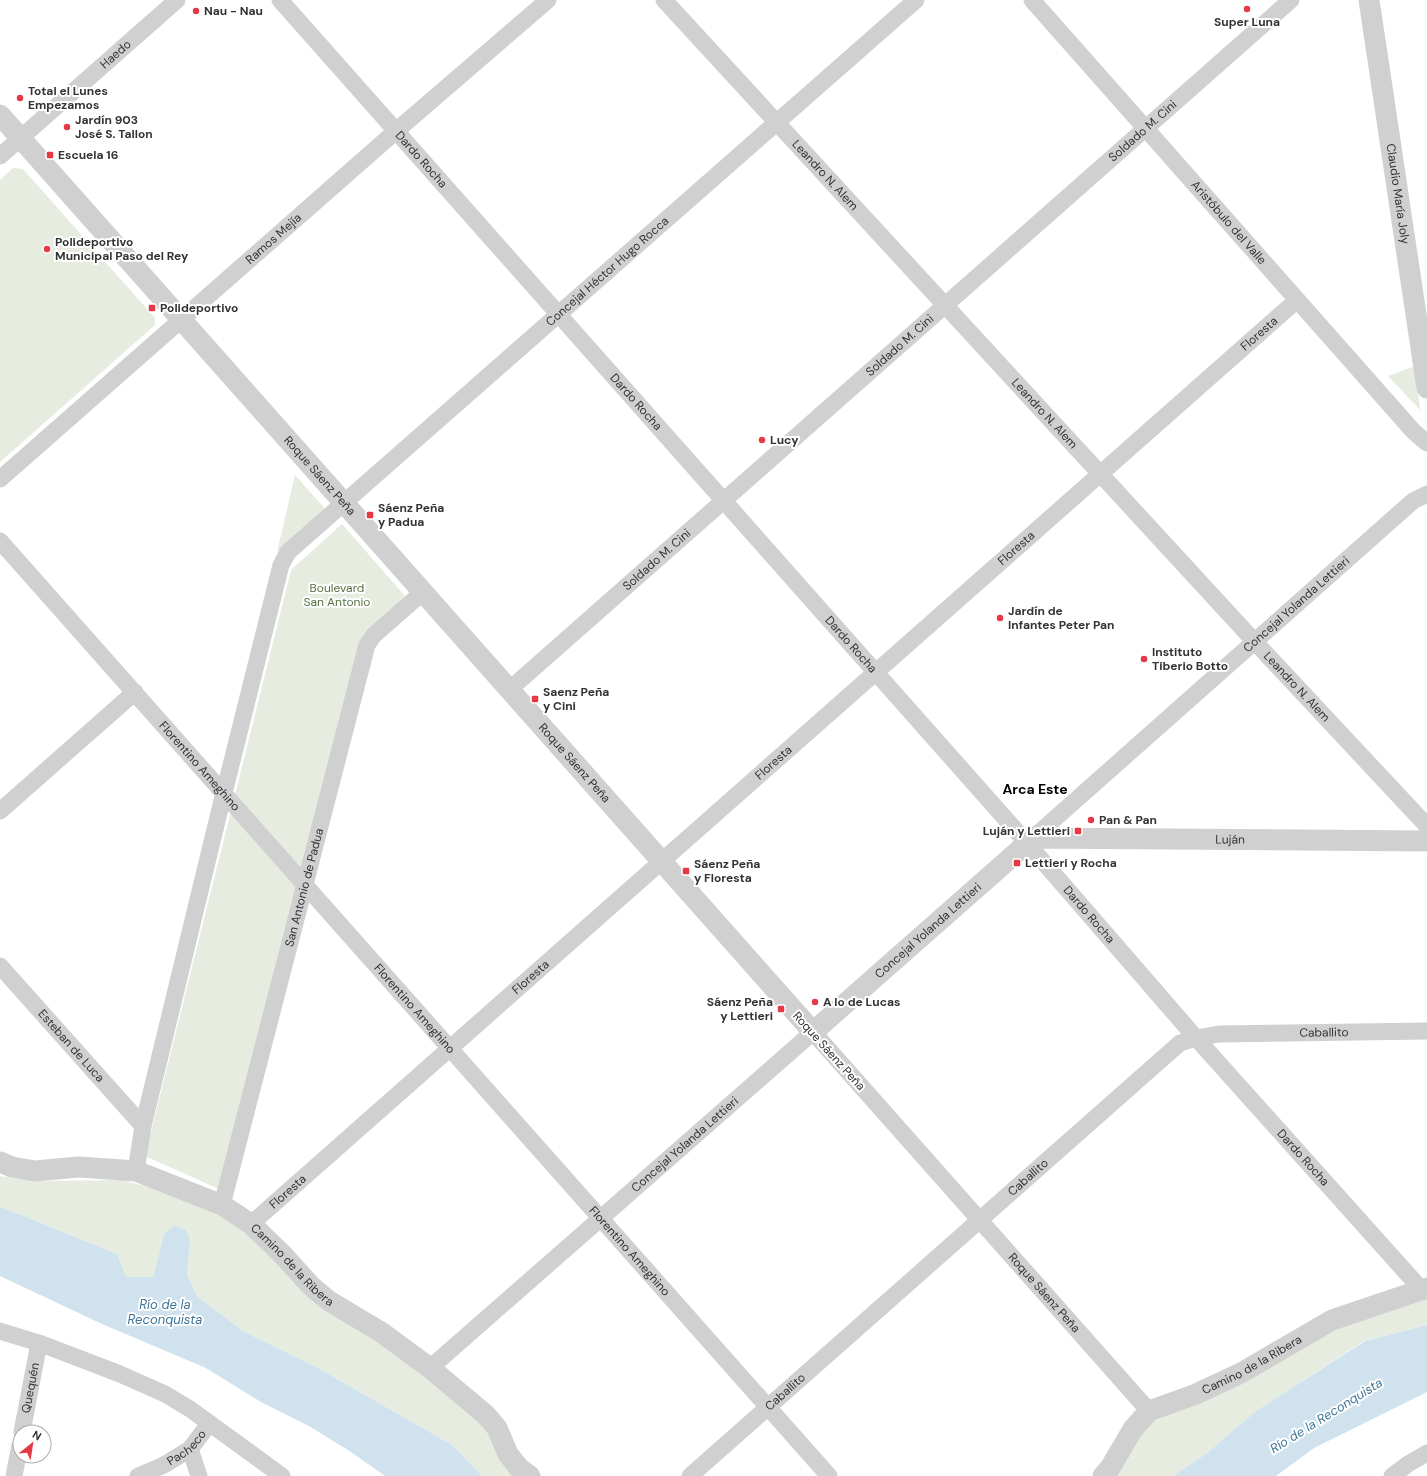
<svg xmlns="http://www.w3.org/2000/svg" width="1427" height="1476" font-family="'DM Sans',sans-serif">
  <style>
    .green { fill: #e6ecdf }
    .water { fill: #cfe2ee }
    .lines { fill: none; stroke-linecap: round; stroke-linejoin: round }
    .minor { stroke: #d0d0d0; stroke-width: 17 }
    .tertiary { stroke: #d0d0d0; stroke-width: 21 }
    .poi-dot { fill: #e63946; stroke: #fff; stroke-width: 1.5 }
    .labels { text-anchor: middle; stroke-width: 4; stroke-linejoin: round; paint-order: stroke }
    .poi-label { font-size: 12px; font-weight: bold; fill: #333; stroke: #fff; text-anchor: start }
    .street-label { font-size: 12px; fill: #333; stroke: #fff }
    .park-label { font-size: 12px; fill: #56703f; stroke: #fff }
    .water-label { font-size: 13px; font-style: italic; fill: #3f7597; stroke: #fff }
    .quarter-label { font-size: 14px; font-weight: bold; fill: #000; stroke: #fff }
  </style>
  <rect width="100%" height="100%" fill="#fff"/>
  <g class="green">
    <polygon points="13,168 23,169 155,318 155,325 0,462 0,180"/>
    <polygon points="1415,366 1420,410 1388,376"/>
    <polygon points="295,475 326,510 277,552"/>
    <polygon points="342,524 405,596 365,635 221,1190 145,1156 291,570"/>
    <polygon points="0,1176 36,1181 122,1180 175,1194 230,1217 479,1415 518,1476 482,1476 452,1445 320,1369 243,1331 198,1297 187,1275 190,1240 164,1235 153,1277 126,1277 117,1254 4,1208 0,1208"/>
    <polygon points="1427,1296 1427,1325 1364,1341 1256,1411 1207,1453 1173,1476 1114,1476 1150,1422 1336,1325"/>
  </g>
  <g class="water">
    <polygon points="0,1208 4,1208 117,1254 126,1277 153,1277 164,1235 174,1225 186,1230 190,1240 187,1275 198,1297 243,1331 320,1369 452,1445 482,1476 385,1476 351,1452 309,1426 261,1402 206,1368 102,1324 0,1276"/>
    <polygon points="1427,1325 1427,1392 1314,1448 1276,1476 1173,1476 1207,1453 1256,1411 1365,1341"/>
  </g>
  <g class="lines">
    <g class="minor">
      <path id="s1" d="M280,0l747,843 169,195 225,251"/>
      <path id="s2" d="M664,0l591,642 172,184"/>
      <path id="s3" d="M1032,0c128,143 254,289 382,432l13,11"/>
      <path id="s4" d="M0,156l177,-156"/>
      <path id="s5" d="M0,479l396,-348 152,-131"/>
      <path id="s6" d="M0,541l829,935"/>
      <path id="s7" d="M509,690l782,-690"/>
      <polyline points="0,811 135,692"/>
      <path id="s8" d="M1033,838l380,-337 14,-7"/>
      <path id="s9" d="M0,966l143,160"/>
      <path id="s10" d="M136,1171l7,-45 76,-313 62,-248 7,-13 628,-552"/>
      <path id="s11" d="M222,1205l145,-560 7,-10 49,-43"/>
      <path id="s12" d="M251,1224l1045,-923"/>
      <polyline points="0,1331 39,1343 120,1374 165,1394 190,1409 282,1476"/>
      <path id="s13" d="M430,1368l383,-336 336,379"/>
      <path id="s14" d="M22,1432l17,-89"/>
      <polyline points="190,1449 199,1476"/>
      <polyline points="14,1476 20,1445"/>
      <path id="s15" d="M138,1476l26,-11 26,-16 19,-25"/>
      <path id="s16" d="M690,1476l490,-433 16,-5 23,-4 208,-3"/>
      <polyline points="1392,1476 1408,1464 1427,1453"/>
    </g>
    <g class="tertiary">
      <path id="s17" d="M1369,0l58,388"/>
      <path id="s18" d="M0,115l813,917 220,-194 394,3"/>
      <path id="s19" d="M0,1162l12,5 23,4 44,-4 57,4 86,34 29,19 32,31 28,31 18,15 52,31 49,36 56,47 11,13 11,26 11,14 11,8"/>
      <path id="s20" d="M1103,1476l7,-8 23,-39 16,-18 47,-17 45,-21 91,-53 95,-32"/>
    </g>
  </g>
  <g class="poi-dot">
    <circle cx="1247" cy="9" r="4"/>
    <circle cx="196" cy="11" r="4"/>
    <circle cx="20" cy="98" r="4"/>
    <circle cx="67" cy="127" r="4"/>
    <rect x="46" y="151" width="8" height="8" rx="2"/>
    <circle cx="47" cy="249" r="4"/>
    <rect x="148" y="304" width="8" height="8" rx="2"/>
    <circle cx="762" cy="440" r="4"/>
    <rect x="366" y="511" width="8" height="8" rx="2"/>
    <circle cx="1000" cy="618" r="4"/>
    <circle cx="1144" cy="659" r="4"/>
    <rect x="531" y="695" width="8" height="8" rx="2"/>
    <circle cx="1091" cy="820" r="4"/>
    <rect x="1074" y="827" width="8" height="8" rx="2"/>
    <rect x="1013" y="859" width="8" height="8" rx="2"/>
    <rect x="682" y="867" width="8" height="8" rx="2"/>
    <circle cx="815" cy="1002" r="4"/>
    <rect x="777" y="1005" width="8" height="8" rx="2"/>
  </g>
  <g class="labels">
    <g class="poi-label">
      <text x="204" y="15">Nau - Nau</text>
      <text x="1247" y="26" text-anchor="middle">Super Luna</text>
      <text x="28" y="95">Total el Lunes<tspan x="28" dy="14">Empezamos</tspan></text>
      <text x="75" y="124">Jardín 903<tspan x="75" dy="14">José S. Tallon</tspan></text>
      <text x="58" y="159">Escuela 16</text>
      <text x="55" y="246">Polideportivo<tspan x="55" dy="14">Municipal Paso del Rey</tspan></text>
      <text x="160" y="312">Polideportivo</text>
      <text x="770" y="444">Lucy</text>
      <text x="378" y="512">Sáenz Peña<tspan x="378" dy="14">y Padua</tspan></text>
      <text x="1008" y="615">Jardín de<tspan x="1008" dy="14">Infantes Peter Pan</tspan></text>
      <text x="1152" y="656">Instituto<tspan x="1152" dy="14">Tiberio Botto</tspan></text>
      <text x="543" y="696">Saenz Peña<tspan x="543" dy="14">y Cini</tspan></text>
      <text x="1099" y="824">Pan &amp; Pan</text>
      <text x="1070" y="835" text-anchor="end">Luján y Lettieri</text>
      <text x="1025" y="867">Lettieri y Rocha</text>
      <text x="694" y="868">Sáenz Peña<tspan x="694" dy="14">y Floresta</tspan></text>
      <text x="773" y="1006" text-anchor="end">Sáenz Peña<tspan x="773" dy="14">y Lettieri</tspan></text>
      <text x="823" y="1006">A lo de Lucas</text>
    </g>
    <g class="street-label">
      <text dy="4" stroke="none"><textPath href="#s4" startOffset="154">Haedo</textPath></text>
      <text dy="4" stroke="none"><textPath href="#s7" startOffset="845">Soldado M. Cini</textPath></text>
      <text dy="4" stroke="none"><textPath href="#s1" startOffset="213">Dardo Rocha</textPath></text>
      <text dy="4" stroke="none"><textPath href="#s2" startOffset="238">Leandro N. Alem</textPath></text>
      <text dy="4" stroke="none"><textPath href="#s17" startOffset="196">Claudio María Joly</textPath></text>
      <text dy="4" stroke="none"><textPath href="#s3" startOffset="297">Aristóbulo del Valle</textPath></text>
      <text dy="4" stroke="none"><textPath href="#s5" startOffset="364">Ramos Mejía</textPath></text>
      <text dy="4" stroke="none"><textPath href="#s10" startOffset="1063">Concejal Héctor Hugo Rocca</textPath></text>
      <text dy="4" stroke="none"><textPath href="#s12" startOffset="1345">Floresta</textPath></text>
      <text dy="4" stroke="none"><textPath href="#s7" startOffset="521">Soldado M. Cini</textPath></text>
      <text dy="4" stroke="none"><textPath href="#s1" startOffset="537">Dardo Rocha</textPath></text>
      <text dy="4" stroke="none"><textPath href="#s2" startOffset="562">Leandro N. Alem</textPath></text>
      <text dy="4" stroke="none"><textPath href="#s18" startOffset="482">Roque Sáenz Peña</textPath></text>
      <text dy="4" stroke="none"><textPath href="#s12" startOffset="1021">Floresta</textPath></text>
      <text dy="4" stroke="none"><textPath href="#s7" startOffset="197">Soldado M. Cini</textPath></text>
      <text dy="4" stroke="none"><textPath href="#s8" startOffset="352">Concejal Yolanda Lettieri</textPath></text>
      <text dy="4" stroke="none"><textPath href="#s1" startOffset="861">Dardo Rocha</textPath></text>
      <text dy="4" stroke="none"><textPath href="#s2" startOffset="934">Leandro N. Alem</textPath></text>
      <text dy="4" stroke="none"><textPath href="#s18" startOffset="866">Roque Sáenz Peña</textPath></text>
      <text dy="4" stroke="none"><textPath href="#s12" startOffset="697">Floresta</textPath></text>
      <text dy="4" stroke="none"><textPath href="#s6" startOffset="301">Florentino Ameghino</textPath></text>
      <text dy="4" stroke="none"><textPath href="#s18" startOffset="1716">Luján</textPath></text>
      <text dy="4" stroke="none"><textPath href="#s11" startOffset="328">San Antonio de Padua</textPath></text>
      <text dy="4" stroke="none"><textPath href="#s1" startOffset="1221">Dardo Rocha</textPath></text>
      <text dy="4" stroke="none"><textPath href="#s18" startOffset="1379">Concejal Yolanda Lettieri</textPath></text>
      <text dy="4" stroke="none"><textPath href="#s12" startOffset="373">Floresta</textPath></text>
      <text dy="4" stroke="none"><textPath href="#s6" startOffset="625">Florentino Ameghino</textPath></text>
      <text dy="4" stroke="none"><textPath href="#s16" startOffset="799">Caballito</textPath></text>
      <text dy="4" stroke="none"><textPath href="#s9" startOffset="107">Esteban de Luca</textPath></text>
      <text transform="translate(829 1051) rotate(48)" y="4">Roque Sáenz Peña</text>
      <text dy="4" stroke="none"><textPath href="#s13" startOffset="339">Concejal Yolanda Lettieri</textPath></text>
      <text dy="4" stroke="none"><textPath href="#s1" startOffset="1545">Dardo Rocha</textPath></text>
      <text dy="4" stroke="none"><textPath href="#s16" startOffset="451">Caballito</textPath></text>
      <text dy="4" stroke="none"><textPath href="#s12" startOffset="49">Floresta</textPath></text>
      <text dy="4" stroke="none"><textPath href="#s6" startOffset="949">Florentino Ameghino</textPath></text>
      <text dy="4" stroke="none"><textPath href="#s19" startOffset="323">Camino de la Ribera</textPath></text>
      <text dy="4" stroke="none"><textPath href="#s13" startOffset="858">Roque Sáenz Peña</textPath></text>
      <text dy="4" stroke="none"><textPath href="#s20" startOffset="193">Camino de la Ribera</textPath></text>
      <text dy="4" stroke="none"><textPath href="#s14" startOffset="45">Quequén</textPath></text>
      <text dy="4" stroke="none"><textPath href="#s16" startOffset="127">Caballito</textPath></text>
      <text dy="4" stroke="none"><textPath href="#s15" startOffset="57">Pacheco</textPath></text>
    </g>
    <g class="park-label">
      <text x="337" y="592">Boulevard<tspan x="337" dy="14">San Antonio</tspan></text>
    </g>
    <g class="water-label">
      <text x="165" y="1309">Río de la<tspan x="165" dy="15">Reconquista</tspan></text>
      <text transform="translate(1326 1415) rotate(-32)" y="5">Río de la Reconquista</text>
    </g>
    <g class="quarter-label">
      <text x="1035" y="794">Arca Este</text>
    </g>
  </g>
  <g transform="translate(32 1444) rotate(30)"><circle r="19" fill="#ffffff" stroke="#adadad"/>
  <path d="M0-3L7 15L0 10L-7 15Z" fill="#e63946"/>
  <text y="-6" font-size="11" font-weight="bold" text-anchor="middle" fill="#333333">N</text>
  </g>
</svg>
